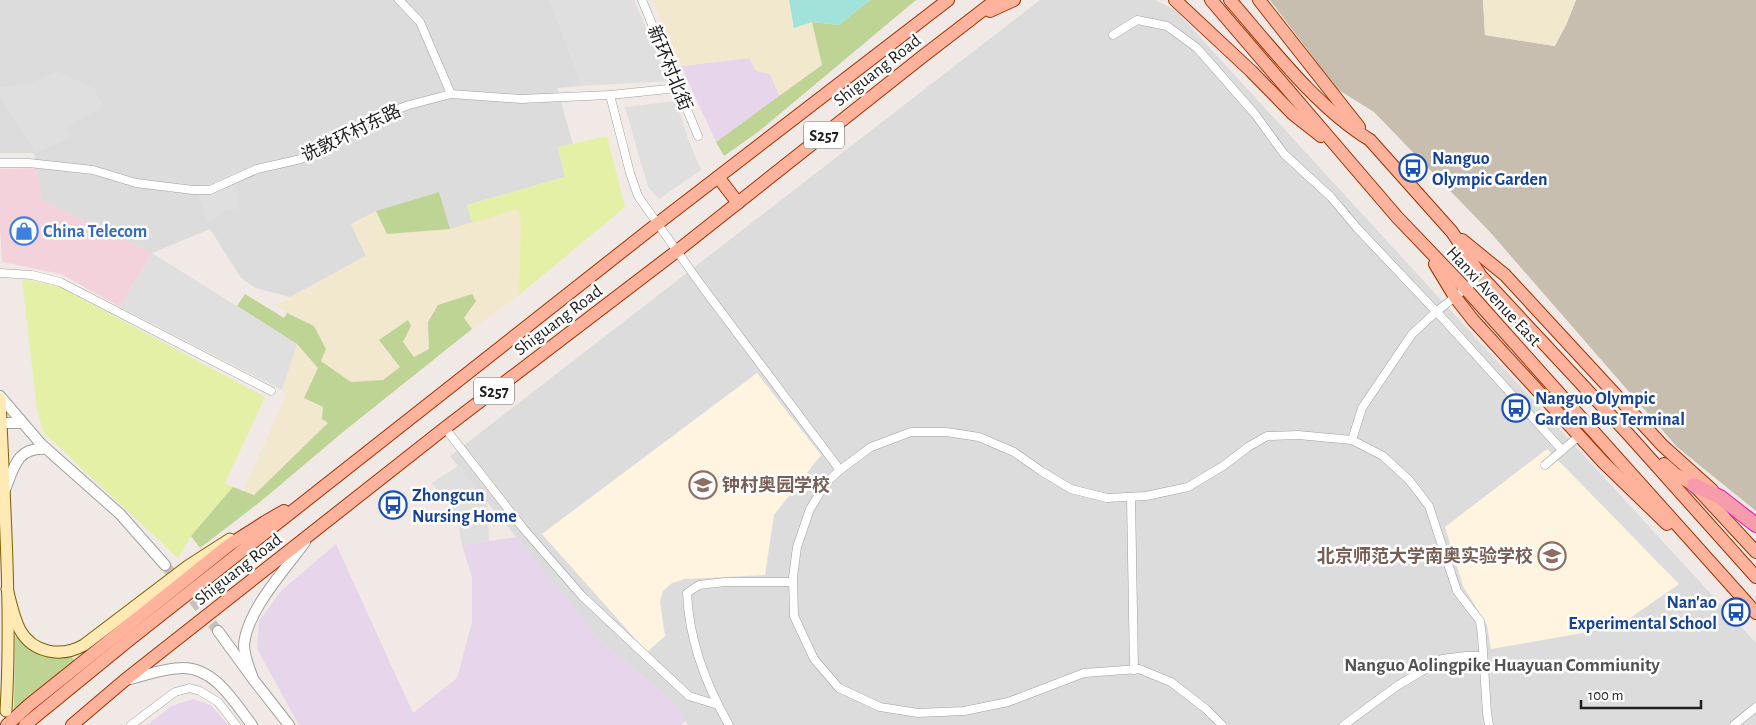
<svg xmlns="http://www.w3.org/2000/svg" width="1756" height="725" font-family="'Alegreya Sans','Noto Sans SC',sans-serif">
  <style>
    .residential { fill: #dddcdd }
    .commercial { fill: #f3d2dc }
    .industrial { fill: #e7d6eb }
    .education { fill: #fff4e0 }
    .construction { fill: #c7beaf }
    .farmland { fill: #f1e8ce }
    .grass { fill: #e4f0a6 }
    .forest { fill: #bdd495 }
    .parking { fill: #dfdfdf }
    .water { fill: #a1e3db }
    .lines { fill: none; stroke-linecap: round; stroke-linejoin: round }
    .tertiary-tunnel { stroke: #c7c1bd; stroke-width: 10; stroke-dasharray: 10 5; stroke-linecap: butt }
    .minor-casing { stroke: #a0a0a0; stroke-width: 9 }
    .tertiary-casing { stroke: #a0a0a0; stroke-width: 12 }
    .secondary-casing { stroke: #7d5f00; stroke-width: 13 }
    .primary-casing { stroke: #9b3200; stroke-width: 14 }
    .trunk-casing { stroke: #ec15a9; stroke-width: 16 }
    .minor { stroke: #fff; stroke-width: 8 }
    .tertiary { stroke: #fff; stroke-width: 10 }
    .secondary { stroke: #ffe9b5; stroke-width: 11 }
    .primary { stroke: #ffb29c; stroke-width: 12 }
    .trunk { stroke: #f79cad; stroke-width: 14 }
    .labels { text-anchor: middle; stroke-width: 5; stroke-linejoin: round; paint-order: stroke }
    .shield { fill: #fff; stroke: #626262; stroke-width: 1 }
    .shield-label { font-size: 16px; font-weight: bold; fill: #1f1f1f }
    .street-label { font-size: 18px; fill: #1f1f1f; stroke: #fff }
    .transit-label { font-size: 18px; font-weight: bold; fill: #164399; stroke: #fff; text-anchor: start }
    .shop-label { font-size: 18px; font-weight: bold; fill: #366cbe; stroke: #fff; text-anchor: start }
    .education-label { font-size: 18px; font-weight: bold; fill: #785e54; stroke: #fff; text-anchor: start }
    .neighbourhood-label { font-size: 19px; font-weight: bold; fill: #525252; stroke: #fff }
  </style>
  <rect width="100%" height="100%" fill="#f1e9e5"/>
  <g class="residential">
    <polygon points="0,0 550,0 582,86 557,88 573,144 558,148 565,177 467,205 472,223 450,229 439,192 376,211 351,224 366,256 290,297 255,288 241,278 210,229 152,253 42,200 34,153 0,153"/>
    <polygon points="1040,0 1155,0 1175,10 1756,643 1756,725 688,725 674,703 600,640 450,456"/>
  </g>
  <polygon class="commercial" points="37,168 42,200 152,253 120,307 61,274 2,262 0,228 0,169"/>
  <g class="industrial">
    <polygon points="750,58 770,74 780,97 716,142 681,66"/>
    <polygon points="517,537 600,640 674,703 686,720 681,725 299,725 257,649 259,621 282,590 336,544 413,713 457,678 472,622 472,578 462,545"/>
    <polygon points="193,699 211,705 228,725 147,725 172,706"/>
  </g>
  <g class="education">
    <polygon points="757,373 821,455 774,515 765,575 685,579 672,583 663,591 660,602 665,636 647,652 542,534"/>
    <polygon points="1547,449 1679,584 1617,627 1491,649 1487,625 1463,586 1445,527"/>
  </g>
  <polygon class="construction" points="1270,0 1483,0 1485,35 1554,46 1566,25 1576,0 1756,0 1756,511 1677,447 1490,232 1374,112 1337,89"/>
  <g class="farmland">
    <polygon points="653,0 789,0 794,28 812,22 822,65 780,97 770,74 756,71 749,58 681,66"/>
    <polygon points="1483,0 1576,0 1566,25 1555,46 1485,35"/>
    <polygon points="517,209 521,219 519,295 472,329 464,318 476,301 428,322 429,349 414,357 402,342 411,326 408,321 380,340 400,367 383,380 351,382 321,361 314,326 275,306 366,256 351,224 376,211 387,233 450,229"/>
    <polygon points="297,344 318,368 323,407 328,423 254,495 243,491 287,394 282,390"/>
  </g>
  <g class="grass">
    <polygon points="607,136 625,207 519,295 521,219 517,209 472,223 467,205 565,177 558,147"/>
    <polygon points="22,279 58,286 265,397 225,483 233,487 191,536 178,558 44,433 37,411"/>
  </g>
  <g class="forest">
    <polygon points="870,0 916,0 758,132 724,156 716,142 822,65 812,22 839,25"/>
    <polygon points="439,192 450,229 387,234 376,211"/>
    <polygon points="245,294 284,318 287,313 314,326 326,349 321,361 351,382 383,380 400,367 379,340 408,320 411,326 403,342 414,357 429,349 428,322 438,305 472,294 476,301 464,318 472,329 343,432 260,502 200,548 191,536 233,487 254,495 328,423 322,419 323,407 304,398 318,368 297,344 237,306"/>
    <path d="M15,637h4c15,18 29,23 52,19l4,5 -61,51z"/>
  </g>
  <g class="parking">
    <polygon points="550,0 634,0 668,81 582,86"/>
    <polygon points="57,71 95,89 103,107 67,127 71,138 35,153 0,96 0,87 30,83"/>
    <polygon points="676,101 688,139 701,170 659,199 648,187 625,107"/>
    <polygon points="235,171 240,208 224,211 208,224 195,186 213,183"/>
    <polygon points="152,253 297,344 282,390 120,307"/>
    <polygon points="458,466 487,500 489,541 462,545 457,516 432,483"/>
  </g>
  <polygon class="water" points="789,0 870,0 839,25 812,22 794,28"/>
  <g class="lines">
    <polyline class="tertiary-tunnel" points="165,565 218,631"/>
    <g class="minor-casing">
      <g id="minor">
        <polyline points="399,0 420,22 451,94"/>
        <polyline points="642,0 698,136"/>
        <polyline points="1113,35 1137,20 1167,26 1197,48 1255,114 1284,154 1331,197 1357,228 1447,323 1562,450"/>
        <polyline points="610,95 630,173 638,196 701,285 840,470"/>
        <polyline points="0,163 29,163 93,170 136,183 193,190 210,190 257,169 301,159 376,117 409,105 451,94 521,99 610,95 678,88"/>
        <polyline points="0,273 32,275 60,282 271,391"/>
        <polyline points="445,428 523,528 582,596 689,696 718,705"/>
        <polyline points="1352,440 1362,408 1412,334 1436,312 1481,276"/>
        <polyline points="1545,465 1579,436"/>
        <polyline points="1131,497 1134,670"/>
        <polyline points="131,725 175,692 190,688 200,691 218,702 236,725"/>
        <path d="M729,725c-23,-40 -40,-85 -42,-132l12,-8 26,-3h68"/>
        <polyline points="1222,725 1206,709 1171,682 1139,669 1084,673 1008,702 964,711 918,713 880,707 839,688 814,659 794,616 793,577 797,547 810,509 826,483 840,470 871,447 911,432 946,432 979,437 1014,452 1041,471 1071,489 1107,498 1146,496 1188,487 1223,466 1248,447 1267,436 1298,435 1352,440 1383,456 1409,480 1429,506 1457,591 1480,621 1482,636 1487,713 1489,725"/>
        <polyline points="1344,725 1397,686 1442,659 1466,656 1483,656"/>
        <polyline points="1734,725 1756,707"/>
      </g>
    </g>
    <g class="tertiary-casing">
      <g id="tertiary">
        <polyline points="0,396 41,444 120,514 165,565"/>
        <polyline points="0,423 22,423"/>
        <path d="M5,490c9,-23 12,-43 41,-41"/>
        <polyline points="218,631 253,679 289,725"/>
        <path d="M253,679c-3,-10 -9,-22 -9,-34 3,-35 41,-75 61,-103"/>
        <path d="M126,680c18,-4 38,-12 57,-12 32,0 51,34 69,57"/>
      </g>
    </g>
    <g class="secondary-casing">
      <g id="secondary">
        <path d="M0,398c4,104 12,209 6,313"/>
        <path d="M7,589c4,13 6,28 13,41 13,23 41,28 64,15l104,-79 42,-27"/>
      </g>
    </g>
    <g class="primary-casing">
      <g id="primary">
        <polyline points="1175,0 1251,71 1293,114 1321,136"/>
        <polyline points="1211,0 1397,217 1465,288 1756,613"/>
        <path d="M1230,0c41,47 86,107 140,140l82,92 29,44 148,159 127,142"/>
        <polyline points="1259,0 1359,127"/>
        <polyline points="990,11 1014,0"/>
        <polyline points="718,177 738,203"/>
        <polyline points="1462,240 1505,275 1663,446 1712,490"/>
        <polyline points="1435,264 1455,297 1473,320 1603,462 1667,524"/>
        <polyline points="1664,464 1675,474 1694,485 1756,552"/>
        <polyline points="7,725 29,705 229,545 265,522 284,511"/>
        <polyline points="25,725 129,640 657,224 948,0"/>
        <polyline points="72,725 125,680 445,428 677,251 922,57 996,0"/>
      </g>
    </g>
    <g class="trunk-casing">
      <polyline id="trunk" points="1694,485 1720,497 1756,525"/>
    </g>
    <use href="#minor" class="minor"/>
    <use href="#tertiary" class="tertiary"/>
    <use href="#secondary" class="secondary"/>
    <use href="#primary" class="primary"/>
    <use href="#trunk" class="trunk"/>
  </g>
  <defs>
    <g id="bus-ring" transform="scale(1.4375)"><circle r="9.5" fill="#fff" stroke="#1a4fb4" stroke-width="1.5"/><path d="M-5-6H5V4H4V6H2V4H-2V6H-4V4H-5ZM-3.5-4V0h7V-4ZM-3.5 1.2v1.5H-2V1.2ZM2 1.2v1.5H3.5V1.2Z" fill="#1a4fb4"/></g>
    <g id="shop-ring" transform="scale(1.4375)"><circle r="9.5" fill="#fff" stroke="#3f7fe0" stroke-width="1.5"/><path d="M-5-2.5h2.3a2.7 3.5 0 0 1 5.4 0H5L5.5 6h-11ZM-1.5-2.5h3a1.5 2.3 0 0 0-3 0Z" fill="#3f7fe0"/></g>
    <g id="school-ring" transform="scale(1.4375)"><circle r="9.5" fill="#fff" stroke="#8d6e63" stroke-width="1.5"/><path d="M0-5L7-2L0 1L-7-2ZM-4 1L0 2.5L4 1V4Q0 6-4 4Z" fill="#8d6e63"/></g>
  </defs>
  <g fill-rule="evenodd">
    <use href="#bus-ring" x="1413" y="168"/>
    <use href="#shop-ring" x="24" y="231"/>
    <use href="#bus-ring" x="1516" y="408"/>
    <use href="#school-ring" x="703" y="485"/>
    <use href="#bus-ring" x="393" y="505"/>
    <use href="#school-ring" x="1552" y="556"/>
    <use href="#bus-ring" x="1736" y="612"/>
  </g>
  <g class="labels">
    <g class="shield">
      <rect x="804" y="121.5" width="40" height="27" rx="4"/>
      <rect x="474" y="377.5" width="40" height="27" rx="4"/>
    </g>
    <g class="shield-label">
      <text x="824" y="141">S257</text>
      <text x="494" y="397">S257</text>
    </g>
    <g class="street-label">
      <text transform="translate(670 68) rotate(68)" y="6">新环村北街</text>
      <text transform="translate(877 70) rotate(-38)" y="6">Shiguang Road</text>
      <text transform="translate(351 133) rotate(-26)" y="6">诜敦环村东路</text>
      <text transform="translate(1494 296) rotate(47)" y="6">Hanxi Avenue East</text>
      <text transform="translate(558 320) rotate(-37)" y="6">Shiguang Road</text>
      <text transform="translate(238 569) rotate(-38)" y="6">Shiguang Road</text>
    </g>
    <g class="transit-label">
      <text x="1432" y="164">Nanguo<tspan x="1432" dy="21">Olympic Garden</tspan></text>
      <text x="1535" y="404">Nanguo Olympic<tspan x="1535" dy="21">Garden Bus Terminal</tspan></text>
      <text x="412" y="501">Zhongcun<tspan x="412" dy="21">Nursing Home</tspan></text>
      <text x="1717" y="608" text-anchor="end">Nan'ao<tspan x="1717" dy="21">Experimental School</tspan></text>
    </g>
    <g class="shop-label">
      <text x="43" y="237">China Telecom</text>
    </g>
    <g class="education-label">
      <text x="722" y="491">钟村奥园学校</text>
      <text x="1533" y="562" text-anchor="end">北京师范大学南奥实验学校</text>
    </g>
    <g class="neighbourhood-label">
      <text x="1502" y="671">Nanguo Aolingpike Huayuan Commiunity</text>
    </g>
  </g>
  <path d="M1581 700v8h120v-8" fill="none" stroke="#1f1f1f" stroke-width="2.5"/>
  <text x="1588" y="700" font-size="15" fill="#1f1f1f" stroke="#ffffff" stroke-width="4" paint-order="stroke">100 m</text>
</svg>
